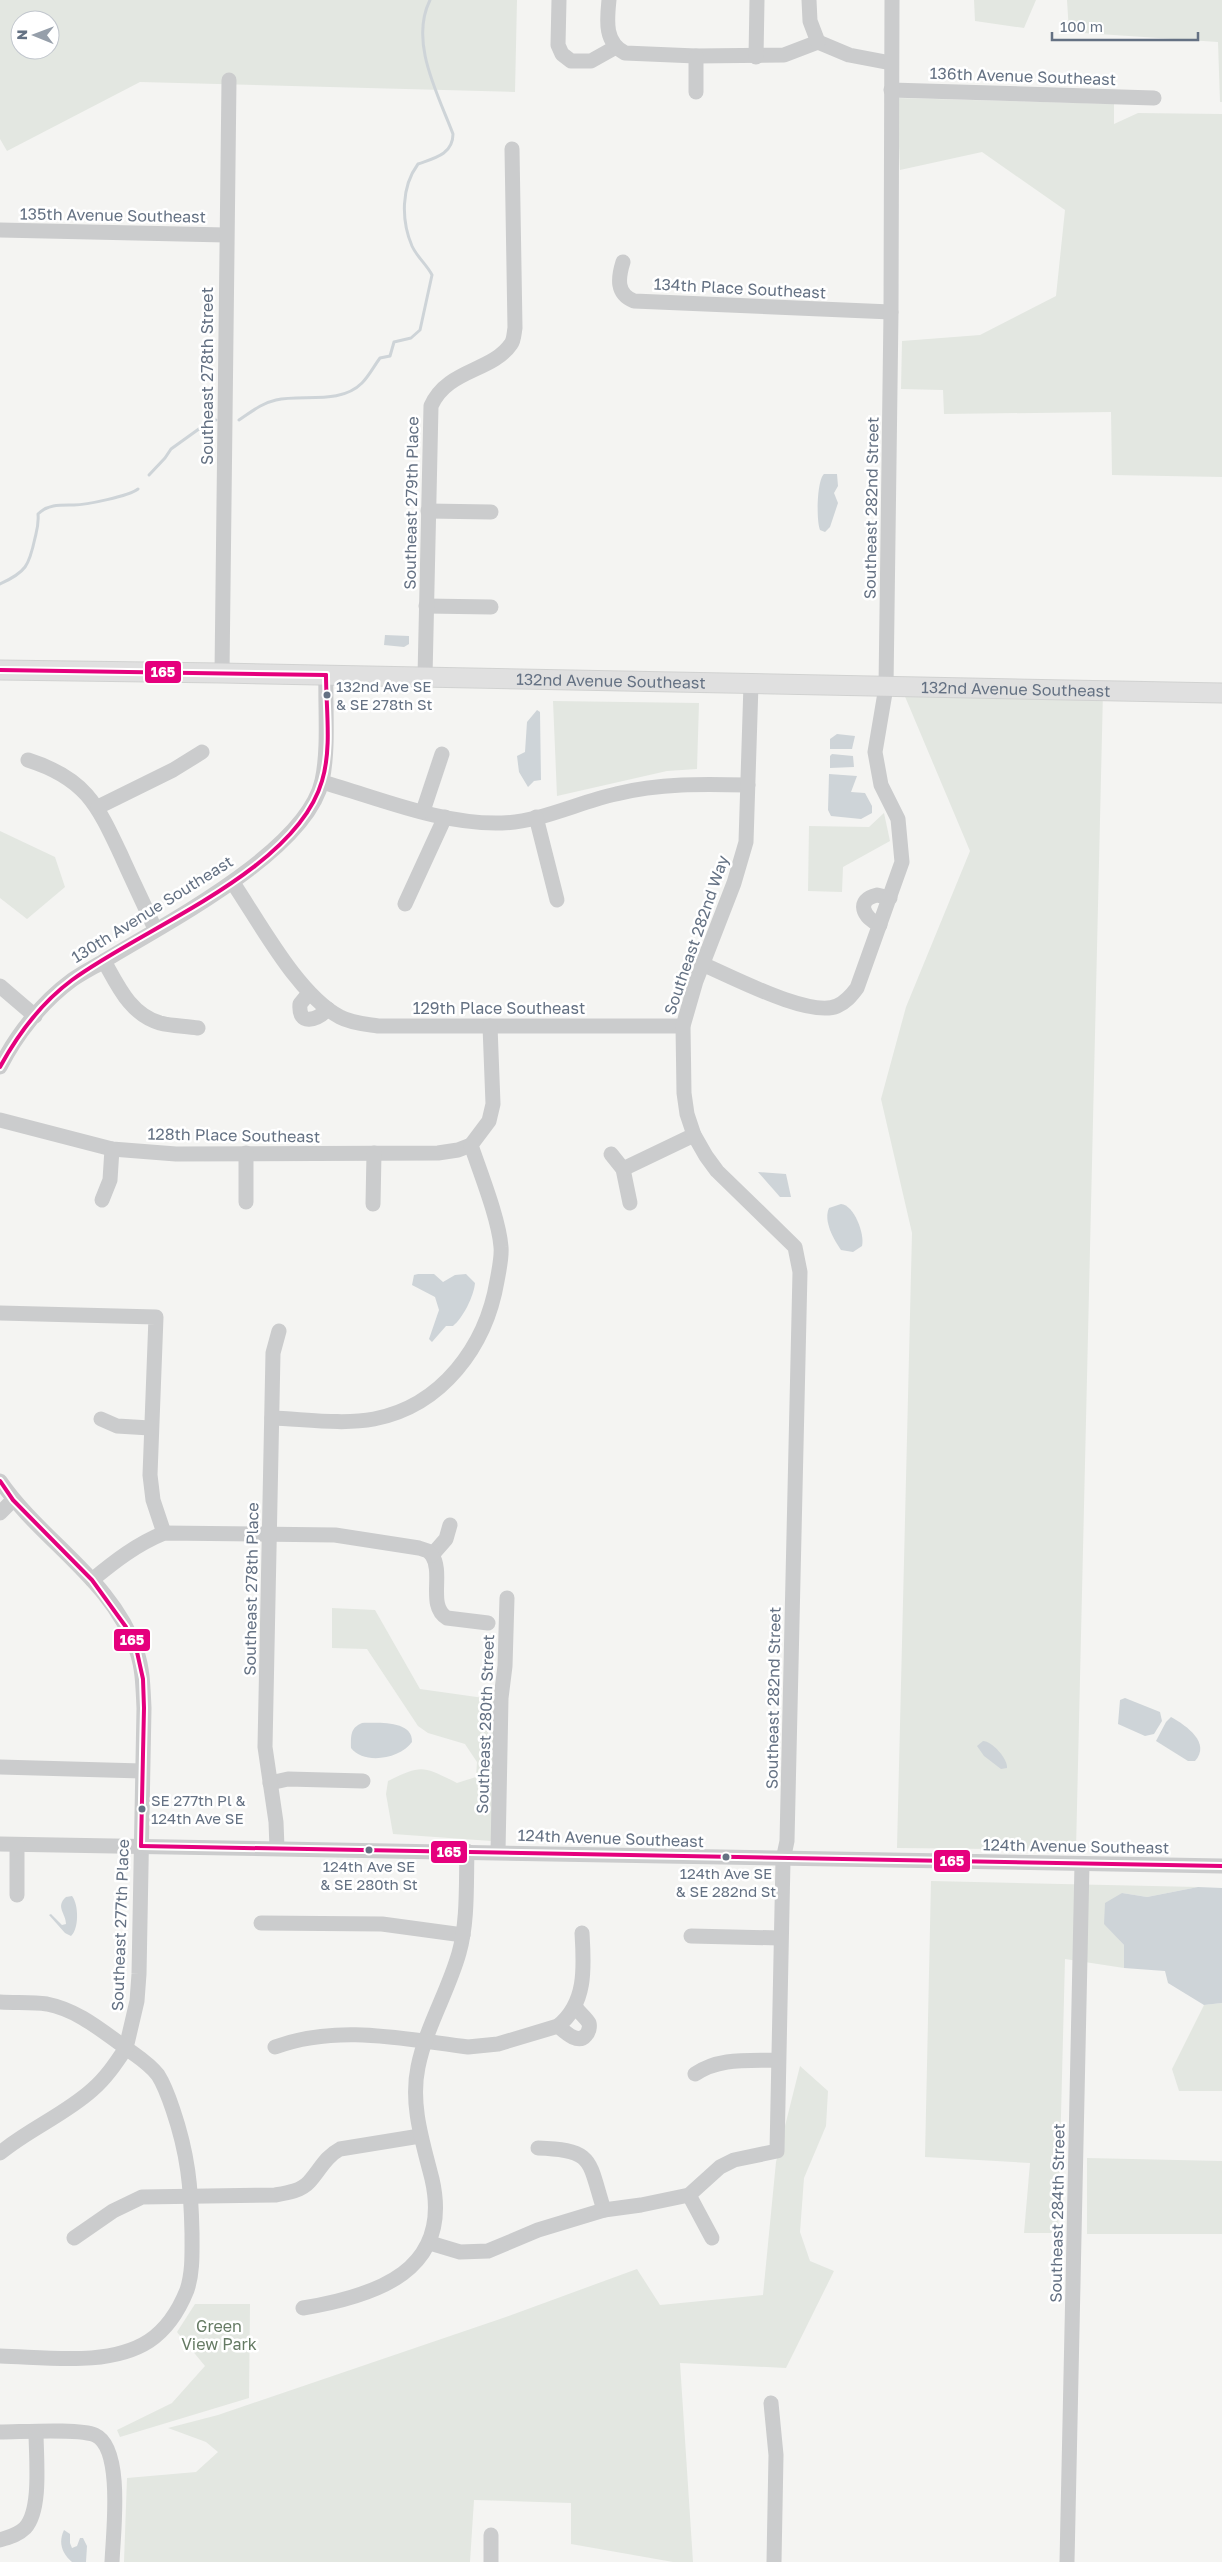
<svg xmlns="http://www.w3.org/2000/svg" width="1222" height="2562" font-family="'Golos Text',sans-serif">
  <style>
    .green { fill: #e3e7e1; fill-rule: evenodd }
    .water { fill: #ced4d8 }
    .lines { fill: none; stroke-linecap: round; stroke-linejoin: round }
    .stream { stroke: #ced4d8; stroke-width: 3 }
    .major-casing { stroke: #d1d2d1; stroke-width: 21 }
    .minor { stroke: #cbcccd; stroke-width: 15 }
    .major { stroke: #e0e0e0; stroke-width: 19 }
    .bus-1-casing { stroke: #fff; stroke-width: 8 }
    .bus-1 { stroke: #e5007d; stroke-width: 4 }
    .bus-dot { fill: #647183; stroke: #fff; stroke-width: 2 }
    .labels { text-anchor: middle; stroke-width: 5; stroke-linejoin: round; paint-order: stroke }
    .bus-label { font-size: 15px; fill: #647183; stroke: #fff; text-anchor: start }
    .street-label { font-size: 16px; fill: #647183; stroke: #fff }
    .park-label { font-size: 16px; fill: #657a63; stroke: #fff }
    .line-badge { stroke: #fff; stroke-width: 2 }
    .badge-label { font-size: 14px; text-anchor: middle; font-weight: bold; fill: #fff }
  </style>
  <rect width="100%" height="100%" fill="#f4f4f2"/>
  <g class="green">
    <path d="M0,0h517l-2,92 -375,-10 -133,69 -7,-12zM20,20h30v30h-30z"/>
    <polygon points="974,0 1036,0 1024,28 975,21"/>
    <polygon points="1067,0 1222,0 1222,102 1220,102 1218,42 1069,32"/>
    <polygon points="897,98 1114,104 1114,124 1138,113 1222,114 1222,477 1112,475 1111,412 944,414 943,390 901,389 902,341 980,335 1056,296 1065,210 982,152 900,170"/>
    <polygon points="901,687 1103,691 1076,1850 897,1848 912,1233 881,1099 906,1007 970,851"/>
    <polygon points="553,701 699,703 697,769 667,771 557,796"/>
    <polygon points="884,813 890,841 843,867 842,892 808,891 809,826 869,827"/>
    <polygon points="0,831 55,857 65,887 27,919 0,898"/>
    <path d="M332,1608l43,2 45,79 78,11 -7,141 -98,-7 -7,-40 2,-13c34,-17 35,-15 69,2l19,-6 1,-15 -12,-18 -37,-11 -10,-7 -51,-77 -35,-1z"/>
    <polygon points="931,1881 1198,1887 1147,1897 1122,1893 1104,1923 1124,1945 1124,1968 1065,1959 1058,2233 1024,2233 1030,2163 925,2157"/>
    <polygon points="1222,2003 1222,2091 1179,2091 1172,2069 1204,2005"/>
    <polygon points="800,2066 828,2091 826,2126 804,2178 800,2232 810,2261 834,2271 786,2368 680,2363 693,2562 673,2562 571,2544 571,2503 474,2500 470,2562 124,2562 127,2478 196,2472 218,2452 206,2442 168,2428 218,2415 503,2318 637,2269 660,2305 763,2295 776,2162"/>
    <polygon points="1087,2158 1222,2161 1222,2234 1087,2234"/>
    <polygon points="195,2304 250,2304 249,2398 120,2437 117,2430 172,2403 205,2366 177,2332"/>
  </g>
  <g class="water">
    <path d="M824,474h13l1,12 -4,7 4,10 -8,24 -5,5 -5,-2c-4,-10 -3,-50 4,-56z"/>
    <polygon points="385,635 409,636 409,644 404,647 384,645"/>
    <polygon points="537,710 540,712 541,780 534,781 528,787 519,772 517,756 525,752 527,722"/>
    <polygon points="837,734 855,736 852,749 830,749 830,739"/>
    <polygon points="832,754 853,756 854,767 830,768 830,756"/>
    <polygon points="829,774 857,776 851,792 865,793 872,806 872,813 861,819 831,816 828,810"/>
    <polygon points="758,1172 786,1174 791,1197 780,1197"/>
    <path d="M841,1204c13,1 24,30 21,42l-9,6 -12,-2c-7,-10 -18,-29 -12,-42z"/>
    <path d="M418,1274h16l9,8 12,-7 11,-1 9,9c-1,13 -12,35 -22,43h-7l-14,16 -3,-3 10,-29 -4,-13 -23,-12 2,-10z"/>
    <polygon points="1125,1698 1160,1712 1162,1721 1154,1734 1145,1736 1118,1724 1120,1700"/>
    <path d="M1171,1717c16,9 40,26 24,44h-7l-32,-20 10,-19z"/>
    <path d="M362,1723c15,0 51,-3 50,19 -12,17 -48,23 -61,6 0,-12 -1,-20 11,-25z"/>
    <path d="M983,1741c9,0 25,18 24,27l-6,1 -17,-13 -7,-10z"/>
    <polygon points="1198,1887 1222,1888 1222,2003 1204,2005 1168,1983 1165,1971 1124,1968 1124,1945 1104,1924 1105,1903 1122,1893 1147,1897"/>
    <path d="M72,1896c7,9 7,33 -1,40l-6,-3 -16,-18 2,-1 11,11 4,-1c0,-11 -11,-17 0,-27z"/>
    <path d="M64,2530l6,4v9l2,5 5,-2 3,-8h3l4,8 -1,16h-14c-10,-9 -14,-19 -8,-32z"/>
  </g>
  <g class="lines">
    <g class="stream">
      <path d="M239,420c12,-8 23,-17 37,-20 27,-6 64,5 86,-17 7,-7 12,-17 18,-25l10,-2 4,-14 17,-4 9,-8 12,-55c-5,-10 -15,-18 -20,-29 -11,-26 -11,-59 6,-82 17,-6 35,-10 35,-30 -15,-40 -44,-92 -23,-134"/>
      <polyline points="149,475 165,458 171,449 203,426 216,420"/>
      <path d="M0,584c26,-12 29,-18 35,-46 2,-8 4,-14 3,-24 10,-10 23,-9 36,-9 12,0 55,-9 64,-16"/>
    </g>
    <g class="major-casing">
      <g id="major">
        <path id="s1" d="M0,670l222,3 1000,20"/>
      </g>
    </g>
    <g class="minor">
      <polyline points="559,0 558,45 562,54 571,61 591,61 616,47"/>
      <path d="M609,0c-2,20 -5,42 16,53l71,3 88,-1 34,-13 31,13 42,8"/>
      <polyline points="809,0 810,21 818,42"/>
      <polyline points="696,56 696,92"/>
      <polyline points="756,57 757,0"/>
      <polyline points="891,90 1154,98"/>
      <polyline points="0,230 226,235"/>
      <path d="M623,262c-5,16 -7,32 11,39l257,11"/>
      <polyline points="428,511 491,512"/>
      <polyline points="426,606 491,607"/>
      <polyline points="222,673 229,80"/>
      <path d="M425,677l6,-271c16,-37 61,-34 80,-62 3,-4 3,-11 4,-16l-3,-179"/>
      <path d="M28,760c57,18 69,44 93,95 11,25 23,49 34,74"/>
      <path d="M322,782c57,16 120,43 180,41 38,-1 77,-21 114,-29 43,-11 88,-10 132,-9"/>
      <polyline points="98,807 173,770 202,752"/>
      <polyline points="423,811 442,754"/>
      <polyline points="536,817 557,900"/>
      <path d="M233,883c27,40 65,112 107,134 11,6 25,7 38,9h305"/>
      <polyline points="405,904 445,817"/>
      <path d="M880,925c-17,-7 -25,-25 -3,-30l13,3"/>
      <path d="M104,961c14,25 26,53 56,62 11,3 26,3 38,5"/>
      <path d="M702,964c29,12 107,54 135,42 9,-4 14,-10 20,-18l45,-126 -4,-43 -17,-34 -6,-33 11,-65 5,-375 1,-312"/>
      <polyline points="0,986 35,1016"/>
      <path d="M309,993l-9,11c-2,23 17,16 28,5"/>
      <path d="M0,1067c16,-32 42,-65 72,-87 10,-7 22,-13 32,-19 60,-37 202,-109 218,-180 7,-32 3,-73 4,-106"/>
      <polyline points="0,1120 112,1149 176,1154 438,1153 458,1150 471,1145"/>
      <polyline points="611,1154 623,1169 630,1203"/>
      <polyline points="623,1169 694,1135"/>
      <polyline points="102,1200 110,1180 112,1149"/>
      <polyline points="246,1202 246,1153"/>
      <polyline points="373,1204 374,1153"/>
      <polyline points="0,1313 156,1317 150,1475 153,1500 164,1533"/>
      <path d="M272,1418c31,1 71,7 102,1 68,-13 112,-73 123,-138 2,-11 5,-24 4,-34 -2,-28 -21,-75 -30,-102l18,-24 4,-17 -3,-78"/>
      <polyline points="101,1419 117,1426 150,1428"/>
      <path d="M0,1481c41,60 113,99 137,171 6,18 6,37 7,56l-5,266 -2,27 -11,47c11,8 24,16 32,27 7,11 11,23 15,35 15,44 18,77 19,123 0,19 1,39 -5,57 -8,20 -20,39 -38,51 -40,26 -103,16 -149,15"/>
      <polyline points="0,1513 13,1500"/>
      <path d="M450,1525l-4,14 -14,16c12,19 -5,51 15,63l41,5"/>
      <path d="M92,1580c23,-19 45,-36 72,-47l171,2 84,13 9,3 4,4"/>
      <polyline points="0,1767 142,1771"/>
      <polyline points="270,1783 288,1779 363,1781"/>
      <polyline points="0,1844 1222,1866"/>
      <polyline points="277,1848 276,1822 265,1747 273,1353 279,1331"/>
      <polyline points="498,1852 501,1698 505,1666 507,1598"/>
      <polyline points="17,1895 17,1845"/>
      <polyline points="261,1923 382,1924 463,1935"/>
      <polyline points="691,1936 780,1938"/>
      <path d="M0,2002c16,1 32,0 47,2 31,6 55,27 79,44 -10,15 -20,30 -34,42 -28,25 -63,39 -92,63"/>
      <path d="M558,2026c7,6 20,19 28,9 3,-3 4,-9 3,-12 -3,-5 -10,-11 -14,-16"/>
      <path d="M275,2047c63,-23 128,-8 193,0l30,-3 60,-18c29,-23 26,-60 24,-93"/>
      <path d="M695,2074c25,-17 54,-13 83,-14"/>
      <path d="M538,2148c57,2 50,12 66,62"/>
      <polyline points="689,2195 712,2238"/>
      <path d="M74,2238l39,-27 29,-14 133,-2c12,-2 26,-4 34,-13 11,-12 16,-25 31,-33l80,-13"/>
      <polyline points="430,2243 460,2252 488,2251 538,2230 604,2210 641,2205 689,2195 720,2167 734,2160 777,2151 783,1860 787,1841 800,1272 795,1247 717,1171 706,1156 694,1135 687,1114 684,1093 683,1026 696,981 734,883 746,842 751,684"/>
      <path d="M303,2308c73,-12 150,-37 129,-129 -9,-36 -22,-74 -14,-112 8,-40 30,-75 41,-114 9,-32 7,-69 8,-102"/>
      <polyline points="771,2403 776,2455 774,2562"/>
      <path d="M0,2432c21,0 79,-4 95,3 29,13 18,100 17,127"/>
      <path d="M0,2540c9,-3 18,-5 25,-12 17,-18 11,-71 11,-96"/>
      <polyline points="491,2562 491,2535"/>
      <polyline points="1067,2562 1082,1864"/>
    </g>
    <use href="#major" class="major"/>
    <g class="bus-1-casing">
      <g id="bus-1">
        <polyline points="0,670 326,675"/>
        <path d="M0,1067c18,-33 41,-64 72,-87 70,-52 224,-109 250,-199 10,-33 4,-72 4,-106"/>
        <polyline points="0,1481 13,1500 92,1580 126,1627 137,1652 143,1679 144,1708 141,1846"/>
        <polyline points="141,1846 1222,1866"/>
      </g>
    </g>
    <use href="#bus-1" class="bus-1"/>
  </g>
  <g class="bus-dot">
    <circle cx="327" cy="695" r="4.5"/>
    <circle cx="142" cy="1809" r="4.5"/>
    <circle cx="369" cy="1850" r="4.5"/>
    <circle cx="726" cy="1857" r="4.5"/>
  </g>
  <g class="labels">
    <g class="bus-label">
      <text x="336" y="692">132nd Ave SE<tspan x="336" dy="18">&amp; SE 278th St</tspan></text>
      <text x="151" y="1806">SE 277th Pl &amp;<tspan x="151" dy="18">124th Ave SE</tspan></text>
      <text x="369" y="1872" text-anchor="middle">124th Ave SE<tspan x="369" dy="18">&amp; SE 280th St</tspan></text>
      <text x="726" y="1879" text-anchor="middle">124th Ave SE<tspan x="726" dy="18">&amp; SE 282nd St</tspan></text>
    </g>
    <g class="street-label">
      <text transform="translate(1023 76) rotate(2)" y="6">136th Avenue Southeast</text>
      <text transform="translate(113 215) rotate(1)" y="6">135th Avenue Southeast</text>
      <text transform="translate(740 288) rotate(3)" y="6">134th Place Southeast</text>
      <text transform="translate(207 376) rotate(-90)" y="6">Southeast 278th Street</text>
      <text transform="translate(411 503) rotate(-89)" y="6">Southeast 279th Place</text>
      <text transform="translate(871 508) rotate(-89)" y="6">Southeast 282nd Street</text>
      <text dy="6" stroke="none"><textPath href="#s1" startOffset="611">132nd Avenue Southeast</textPath></text>
      <text dy="6" stroke="none"><textPath href="#s1" startOffset="1016">132nd Avenue Southeast</textPath></text>
      <text transform="translate(152 909) rotate(-32)" y="6">130th Avenue Southeast</text>
      <text transform="translate(696 935) rotate(-71)" y="6">Southeast 282nd Way</text>
      <text x="499" y="1014">129th Place Southeast</text>
      <text transform="translate(234 1135) rotate(1)" y="6">128th Place Southeast</text>
      <text transform="translate(251 1589) rotate(-89)" y="6">Southeast 278th Place</text>
      <text transform="translate(773 1698) rotate(-89)" y="6">Southeast 282nd Street</text>
      <text transform="translate(485 1724) rotate(-88)" y="6">Southeast 280th Street</text>
      <text transform="translate(611 1838) rotate(2)" y="6">124th Avenue Southeast</text>
      <text transform="translate(1076 1846) rotate(1)" y="6">124th Avenue Southeast</text>
      <text transform="translate(120 1925) rotate(-88)" y="6">Southeast 277th Place</text>
      <text transform="translate(1057 2213) rotate(-89)" y="6">Southeast 284th Street</text>
    </g>
    <g class="park-label">
      <text x="219" y="2332">Green<tspan x="219" dy="18">View Park</tspan></text>
    </g>
  </g>
  <g class="line-badge">
    <rect x="144" y="660" width="38" height="24" rx="5" fill="#e5007d"/>
    <rect x="113" y="1628" width="38" height="24" rx="5" fill="#e5007d"/>
    <rect x="430" y="1840" width="38" height="24" rx="5" fill="#e5007d"/>
    <rect x="933" y="1849" width="38" height="24" rx="5" fill="#e5007d"/>
  </g>
  <g class="badge-label">
    <text x="163" y="677">165</text>
    <text x="132" y="1645">165</text>
    <text x="449" y="1857">165</text>
    <text x="952" y="1866">165</text>
  </g>
  <g transform="translate(35 35) rotate(271)"><circle r="24" fill="#ffffff" stroke="#c1c6cd"/>
  <path d="M0-4L9 19L0 12L-9 19Z" fill="#969faa"/>
  <text y="-8" font-size="14" font-weight="bold" text-anchor="middle" fill="#647183">N</text>
  </g>
  <path d="M1052 32v8h146v-8" fill="none" stroke="#647183" stroke-width="2.5"/>
  <text x="1060" y="32" font-size="15" fill="#647183" stroke="#ffffff" stroke-width="4" paint-order="stroke">100 m</text>
</svg>
